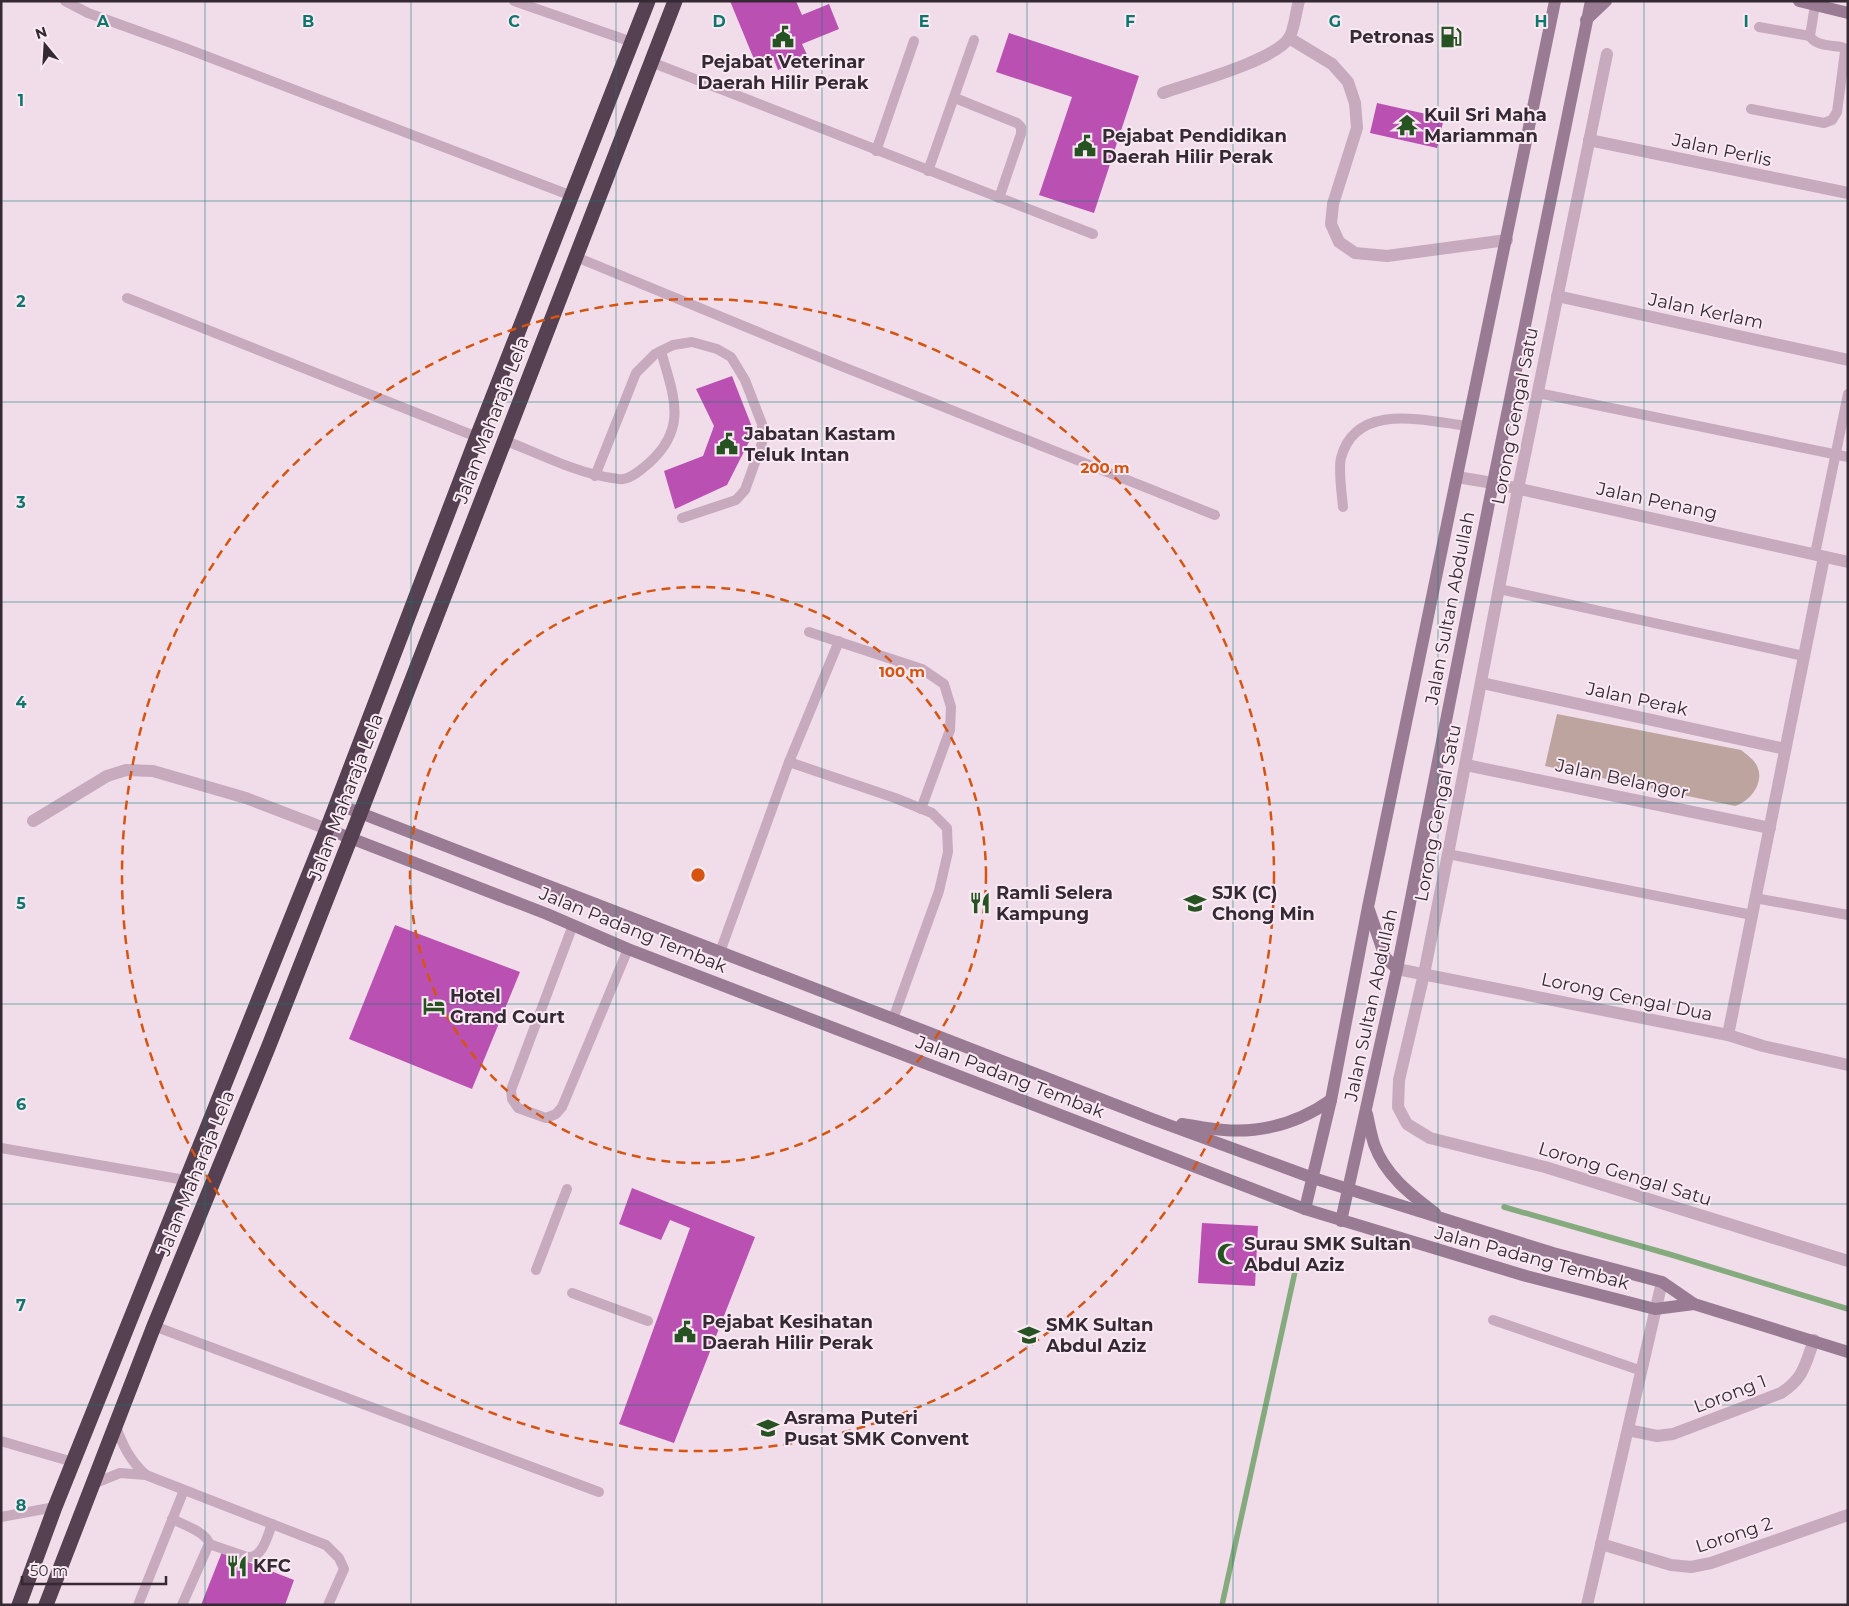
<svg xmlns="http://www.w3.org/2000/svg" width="1849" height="1606" font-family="Montserrat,sans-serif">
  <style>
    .green { fill: #bda49e }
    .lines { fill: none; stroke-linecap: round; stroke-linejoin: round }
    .stream { stroke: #84aa7e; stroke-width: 5.5 }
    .building { fill: #ba50b2 }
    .lane { stroke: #c7aabe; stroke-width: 10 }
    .street { stroke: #c7aabe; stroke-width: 12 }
    .secondary { stroke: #9a7b94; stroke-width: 12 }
    .highway { stroke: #554152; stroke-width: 15 }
    .grid { fill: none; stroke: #0f766e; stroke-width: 1; stroke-opacity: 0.55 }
    .ring { fill: none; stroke: #d65410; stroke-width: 2.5; stroke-dasharray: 9 6 }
    .labels { text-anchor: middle; stroke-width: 4; stroke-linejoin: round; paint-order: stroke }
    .poi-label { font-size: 18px; font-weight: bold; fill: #352933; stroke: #f8e9f2; text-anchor: start }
    .street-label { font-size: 18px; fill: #352933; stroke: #f8e9f2 }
    .grid-label { font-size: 16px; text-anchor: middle; font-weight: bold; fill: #0f766e; stroke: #f8e9f2; stroke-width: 4; stroke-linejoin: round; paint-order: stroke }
    .centre { fill: #d65410; stroke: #f8e9f2; stroke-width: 2.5 }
    .ring-label { font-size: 15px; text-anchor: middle; font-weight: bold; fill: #d65410; stroke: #f8e9f2; stroke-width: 4; stroke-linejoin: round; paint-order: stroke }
  </style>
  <rect width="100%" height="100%" fill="#f0dde9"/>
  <path class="green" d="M1557,714l184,36c5,4 12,9 15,14 10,17 -5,37 -21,42l-190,-40z"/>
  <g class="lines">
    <g class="stream">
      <polyline points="1504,1207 1672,1255 1848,1309"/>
      <polyline points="1222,1605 1296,1267"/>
    </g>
  </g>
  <g class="building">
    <polygon points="730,1 796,1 802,15 829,4 839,29 802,44 808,57 778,70 773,57 756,64"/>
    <polygon points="1009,33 1139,76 1094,213 1039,195 1072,97 996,72"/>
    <polygon points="1377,103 1444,118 1437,148 1370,133"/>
    <polygon points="732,376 754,432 727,485 675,509 664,471 703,456 714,426 696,389"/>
    <polygon points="395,925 520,972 472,1089 349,1039"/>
    <polygon points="632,1188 755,1237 674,1443 619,1424 690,1228 670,1220 661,1240 619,1224"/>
    <polygon points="1202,1223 1258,1226 1255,1286 1198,1283"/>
    <polygon points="222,1552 294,1580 285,1605 201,1605"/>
  </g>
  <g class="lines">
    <g class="lane">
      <polyline points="65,1 88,13 185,48 572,196"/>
      <polyline points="514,1 632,42"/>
      <polyline points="1759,27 1810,36"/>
      <polyline points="651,62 1093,234"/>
      <polyline points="955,98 1017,123 1021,127 1021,134 999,198"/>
      <path d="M1751,109l73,14 8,-3 5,-8 8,-60 -1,-4 -3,-1c-10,-2 -26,-1 -31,-11l5,-31"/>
      <polyline points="876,151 914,41"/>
      <polyline points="928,171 974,40"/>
      <polyline points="576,257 831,362 1215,515"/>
      <polyline points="127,298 477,437"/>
      <polyline points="1538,393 1848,457"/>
      <path d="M504,440c34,13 72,33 108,38 3,0 8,2 11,1 9,-1 19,-10 26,-16 40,-36 24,-68 12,-112"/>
      <polyline points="595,476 636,373 655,354 673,345 692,342 717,349 731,357 745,380 762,424 762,443 745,490 736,500 682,518"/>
      <path d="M1343,507c-1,-12 -5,-38 -2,-49 15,-57 85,-37 127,-32"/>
      <polyline points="1815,554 1848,394"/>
      <polyline points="1499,589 1804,656"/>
      <polyline points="809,632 922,669 944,684 951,707 950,730 921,809"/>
      <polyline points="789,762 895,798 932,813 947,828 948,852 939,891 893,1019"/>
      <polyline points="1448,854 1752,915"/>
      <polyline points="1755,898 1848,915"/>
      <polyline points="573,925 511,1090 512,1099 518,1108 546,1118 556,1114 562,1107 628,949"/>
      <polyline points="720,952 789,762 839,641"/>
      <polyline points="1,1148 185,1180"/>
      <polyline points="536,1270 567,1189"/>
      <polyline points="572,1293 648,1321"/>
      <polyline points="1493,1320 1642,1371"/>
      <polyline points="154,1326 599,1492"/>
      <path d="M115,1424c7,20 15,37 31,51"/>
      <polyline points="1,1441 73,1462"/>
      <polyline points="93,1484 120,1473 146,1475 326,1545 339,1558 344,1569 328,1605"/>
      <polyline points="1,1517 55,1507"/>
      <path d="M172,1519c10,5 36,14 37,25l-27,61"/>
      <path d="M209,1544l38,13c16,1 20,-20 25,-33"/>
      <polyline points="138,1605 184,1490"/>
    </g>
    <g class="street">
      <polyline points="1289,38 1332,64 1348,82 1355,103 1357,128 1333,204 1331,224 1339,242 1355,253 1387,256 1507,240"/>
      <polyline points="1607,54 1518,489 1448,854 1424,974 1399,1080 1398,1107 1407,1124 1430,1138 1545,1167 1848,1261"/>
      <path d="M1163,93c28,-10 111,-32 126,-55 5,-7 7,-27 10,-37"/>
      <polyline points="1589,140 1848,193"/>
      <polyline points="1557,296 1848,360"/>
      <polyline points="1457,477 1493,483 1848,562"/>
      <polyline points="1482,683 1785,749"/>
      <polyline points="1466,765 1770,828"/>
      <polyline points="33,821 107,776 126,770 153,771 246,798 327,829"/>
      <polyline points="1397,969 1728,1035 1763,1046 1848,1065"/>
      <polyline points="1728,1035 1824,557"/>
      <path d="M1628,1430l29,6 16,-2 108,-41c23,-15 24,-28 33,-53"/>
      <polyline points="1601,1544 1671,1565 1691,1567 1711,1563 1848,1515"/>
      <polyline points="1587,1605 1662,1282"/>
    </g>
    <g class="secondary">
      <polyline points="1799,1 1848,13"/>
      <polyline points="1586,20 1606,1"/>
      <polyline points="337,804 1155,1120 1313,1178 1553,1253 1662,1282 1694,1304 1848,1352"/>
      <polyline points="327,829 547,914 628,949 1305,1209 1526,1276 1620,1300 1655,1309 1694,1304"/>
      <polyline points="1369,910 1385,957 1397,969"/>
      <path d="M1367,1114c2,10 4,20 7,30 11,31 36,50 61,69"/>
      <path d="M1182,1124c14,2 28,5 42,6 39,3 76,-8 107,-30"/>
      <polyline points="1305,1209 1331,1100 1368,907 1555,1"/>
      <polyline points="1341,1221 1397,969 1493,483 1591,1"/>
    </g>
    <g class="highway">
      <polyline points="19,1605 55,1507 327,829 477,437 648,1"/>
      <polyline points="46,1605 154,1326 268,1048 351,837 675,1"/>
    </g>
  </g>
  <path class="grid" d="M205,1v1604M411,1v1604M616,1v1604M822,1v1604M1027,1v1604M1233,1v1604M1438,1v1604M1644,1v1604M1,201h1847M1,402h1847M1,602h1847M1,803h1847M1,1004h1847M1,1204h1847M1,1405h1847"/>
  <g class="ring">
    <circle cx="698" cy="875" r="288"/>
    <circle cx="698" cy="875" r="576"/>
  </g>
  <defs>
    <g id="civic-bare" transform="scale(1.725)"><path d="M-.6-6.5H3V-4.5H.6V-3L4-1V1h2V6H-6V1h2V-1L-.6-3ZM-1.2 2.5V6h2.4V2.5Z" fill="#275222" stroke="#f8e9f2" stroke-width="2.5" paint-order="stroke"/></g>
    <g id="fuel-bare" transform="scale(1.725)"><path d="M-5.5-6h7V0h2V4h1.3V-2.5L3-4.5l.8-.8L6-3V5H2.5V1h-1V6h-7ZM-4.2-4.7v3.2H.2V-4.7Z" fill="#275222" stroke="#f8e9f2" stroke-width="2.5" paint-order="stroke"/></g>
    <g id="temple-bare" transform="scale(1.725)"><path d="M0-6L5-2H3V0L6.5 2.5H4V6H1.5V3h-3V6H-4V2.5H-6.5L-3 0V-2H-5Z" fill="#275222" stroke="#f8e9f2" stroke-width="2.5" paint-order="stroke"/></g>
    <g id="restaurant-bare" transform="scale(1.725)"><path d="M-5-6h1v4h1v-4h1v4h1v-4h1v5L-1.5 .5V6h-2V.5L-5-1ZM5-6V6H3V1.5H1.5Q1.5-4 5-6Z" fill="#275222" stroke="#f8e9f2" stroke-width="2.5" paint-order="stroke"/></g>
    <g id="school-bare" transform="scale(1.725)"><path d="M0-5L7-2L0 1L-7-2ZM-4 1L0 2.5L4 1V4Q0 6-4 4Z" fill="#275222" stroke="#f8e9f2" stroke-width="2.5" paint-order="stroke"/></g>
    <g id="hotel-bare" transform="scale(1.725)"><path d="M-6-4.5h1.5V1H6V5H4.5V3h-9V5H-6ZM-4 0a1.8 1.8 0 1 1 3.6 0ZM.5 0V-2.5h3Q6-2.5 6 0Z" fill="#275222" stroke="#f8e9f2" stroke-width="2.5" paint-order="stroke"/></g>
    <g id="mosque-bare" transform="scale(1.725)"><path d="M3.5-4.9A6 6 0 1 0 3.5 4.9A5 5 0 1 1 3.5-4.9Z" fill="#275222" stroke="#f8e9f2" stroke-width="2.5" paint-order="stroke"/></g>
  </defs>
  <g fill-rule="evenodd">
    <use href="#civic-bare" x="783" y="37"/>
    <use href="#fuel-bare" x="1451" y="37"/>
    <use href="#temple-bare" x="1407" y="125"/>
    <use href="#civic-bare" x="1085" y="146"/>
    <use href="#civic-bare" x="727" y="444"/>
    <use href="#restaurant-bare" x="980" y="903"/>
    <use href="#school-bare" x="1195" y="903"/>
    <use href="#hotel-bare" x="434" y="1006"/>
    <use href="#mosque-bare" x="1228" y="1254"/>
    <use href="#civic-bare" x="685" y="1332"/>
    <use href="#school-bare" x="1029" y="1335"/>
    <use href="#school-bare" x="768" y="1428"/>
    <use href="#restaurant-bare" x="237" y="1566"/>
  </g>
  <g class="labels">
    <g class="poi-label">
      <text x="1434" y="43" text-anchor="end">Petronas</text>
      <text x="783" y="68" text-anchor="middle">Pejabat Veterinar<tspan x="783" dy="21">Daerah Hilir Perak</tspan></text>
      <text x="1424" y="121">Kuil Sri Maha<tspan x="1424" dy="21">Mariamman</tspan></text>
      <text x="1102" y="142">Pejabat Pendidikan<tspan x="1102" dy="21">Daerah Hilir Perak</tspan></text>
      <text x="744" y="440">Jabatan Kastam<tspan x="744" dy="21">Teluk Intan</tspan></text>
      <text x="996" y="899">Ramli Selera<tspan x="996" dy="21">Kampung</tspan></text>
      <text x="1212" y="899">SJK (C)<tspan x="1212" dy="21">Chong Min</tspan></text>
      <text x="450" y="1002">Hotel<tspan x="450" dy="21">Grand Court</tspan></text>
      <text x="1244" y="1250">Surau SMK Sultan<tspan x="1244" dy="21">Abdul Aziz</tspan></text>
      <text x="702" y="1328">Pejabat Kesihatan<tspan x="702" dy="21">Daerah Hilir Perak</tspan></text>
      <text x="1046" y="1331">SMK Sultan<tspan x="1046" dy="21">Abdul Aziz</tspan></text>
      <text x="784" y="1424">Asrama Puteri<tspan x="784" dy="21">Pusat SMK Convent</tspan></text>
      <text x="253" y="1572">KFC</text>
    </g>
    <g class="street-label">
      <text transform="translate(1722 150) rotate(12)" y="6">Jalan Perlis</text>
      <text transform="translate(1706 311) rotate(12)" y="6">Jalan Kerlam</text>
      <text transform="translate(1515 416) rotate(-79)" y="6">Lorong Gengal Satu</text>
      <text transform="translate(492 420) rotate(-69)" y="6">Jalan Maharaja Lela</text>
      <text transform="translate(1657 501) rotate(12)" y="6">Jalan Penang</text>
      <text transform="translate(1450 608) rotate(-79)" y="6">Jalan Sultan Abdullah</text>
      <text transform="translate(1637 699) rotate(12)" y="6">Jalan Perak</text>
      <text transform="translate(1622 779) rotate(12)" y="6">Jalan Belangor</text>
      <text transform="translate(346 797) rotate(-69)" y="6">Jalan Maharaja Lela</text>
      <text transform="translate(1438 813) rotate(-79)" y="6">Lorong Gengal Satu</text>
      <text transform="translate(633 930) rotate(22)" y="6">Jalan Padang Tembak</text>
      <text transform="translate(1627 997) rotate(12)" y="6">Lorong Cengal Dua</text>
      <text transform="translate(1371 1005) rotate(-78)" y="6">Jalan Sultan Abdullah</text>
      <text transform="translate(1010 1077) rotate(21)" y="6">Jalan Padang Tembak</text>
      <text transform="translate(196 1173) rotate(-68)" y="6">Jalan Maharaja Lela</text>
      <text transform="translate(1625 1174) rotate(17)" y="6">Lorong Gengal Satu</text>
      <text transform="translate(1532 1258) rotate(15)" y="6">Jalan Padang Tembak</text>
      <text transform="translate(1730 1394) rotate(-21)" y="6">Lorong 1</text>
      <text transform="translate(1734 1535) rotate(-18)" y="6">Lorong 2</text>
    </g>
  </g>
  <g class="grid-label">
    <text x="103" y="27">A</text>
    <text x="308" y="27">B</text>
    <text x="514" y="27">C</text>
    <text x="719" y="27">D</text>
    <text x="924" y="27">E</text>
    <text x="1130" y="27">F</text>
    <text x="1335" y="27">G</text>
    <text x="1541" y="27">H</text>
    <text x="1746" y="27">I</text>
    <text x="21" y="106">1</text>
    <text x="21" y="307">2</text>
    <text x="21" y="508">3</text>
    <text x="21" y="708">4</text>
    <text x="21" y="909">5</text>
    <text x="21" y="1110">6</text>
    <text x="21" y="1311">7</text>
    <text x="21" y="1511">8</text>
  </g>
  <circle cx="698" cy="875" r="8" class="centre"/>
  <g class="ring-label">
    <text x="1105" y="473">200 m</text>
    <text x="902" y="677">100 m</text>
  </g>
  <rect width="1849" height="1606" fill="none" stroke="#352933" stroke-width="5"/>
  <g transform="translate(45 45) rotate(342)" stroke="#f8e9f2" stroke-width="4" paint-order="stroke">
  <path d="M0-4L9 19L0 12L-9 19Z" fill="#352933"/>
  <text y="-8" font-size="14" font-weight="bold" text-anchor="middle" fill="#352933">N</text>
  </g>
  <path d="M22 1576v8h144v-8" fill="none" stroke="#352933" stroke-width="2.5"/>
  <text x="30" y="1576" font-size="15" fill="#352933" stroke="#f8e9f2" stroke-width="4" paint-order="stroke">50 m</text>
</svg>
